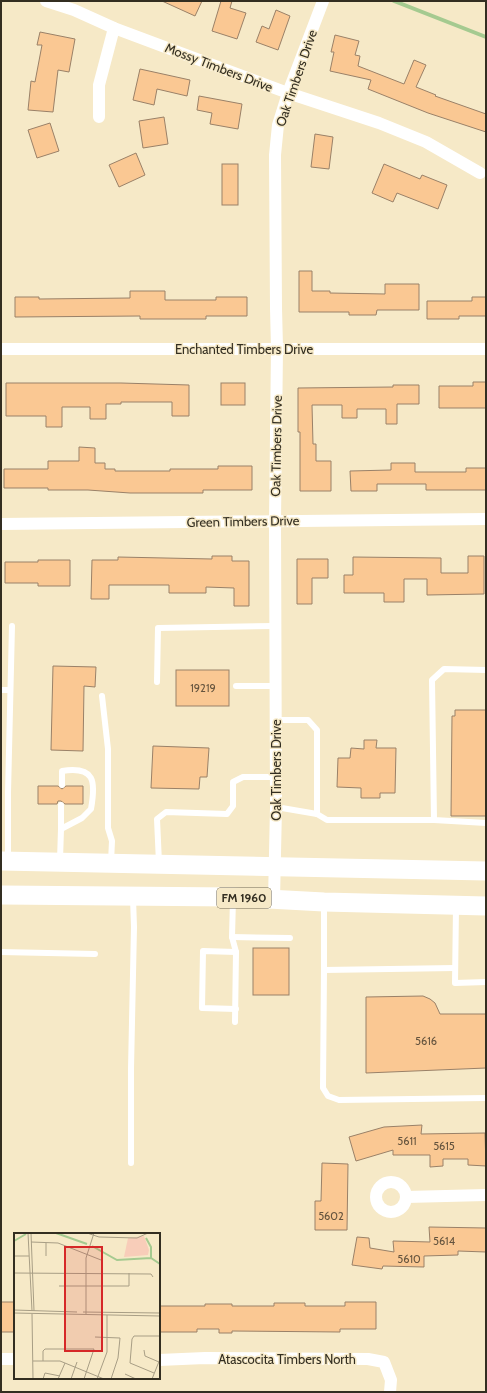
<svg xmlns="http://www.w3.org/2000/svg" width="487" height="1393" font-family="Cabin,sans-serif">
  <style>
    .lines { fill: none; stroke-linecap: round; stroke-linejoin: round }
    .stream { stroke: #a5ca90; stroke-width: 4 }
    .building { fill: #fac893; stroke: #9a8168 }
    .service { stroke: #fff; stroke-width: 6 }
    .minor { stroke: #fff; stroke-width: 12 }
    .primary { stroke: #fff; stroke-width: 19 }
    .labels { text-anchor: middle; stroke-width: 3; stroke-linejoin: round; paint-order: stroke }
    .number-label { font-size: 11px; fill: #65543e }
    .shield { fill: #f6e9c7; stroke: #6e6653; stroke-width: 1 }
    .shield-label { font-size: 12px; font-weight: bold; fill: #332e21 }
    .street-label { font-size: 13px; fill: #332e21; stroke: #f6e9c7 }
    .inset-river { fill: none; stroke: #a5ca90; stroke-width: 2 }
    .inset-road { fill: none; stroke: #a89e85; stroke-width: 1 }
    .view { fill: #d62828; fill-opacity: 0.15; stroke: #d62828; stroke-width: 2 }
    .inset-edge { fill: none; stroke: #332e21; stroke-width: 2 }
  </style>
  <rect width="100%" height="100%" fill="#f6e9c7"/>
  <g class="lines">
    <polyline class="stream" points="394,1 486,37"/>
  </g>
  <g class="building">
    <polygon points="162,1 202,1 195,16"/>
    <polygon points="221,1 232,1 230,8 246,13 237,39 212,31"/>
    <polygon points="276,10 290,16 278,50 256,42 262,26 269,29"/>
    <polygon points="40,32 75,39 69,72 58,70 53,112 28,110 31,81 35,82 42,45 37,45"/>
    <polygon points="335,35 359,41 355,55 360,56 358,66 404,84 414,60 426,65 416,87 436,95 435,96 486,114 486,132 428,113 368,89 371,80 330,71 334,52 331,52"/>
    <polygon points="140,69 190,80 187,96 157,89 154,105 133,100"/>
    <polygon points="199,96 242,104 238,129 210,124 212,113 197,110"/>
    <polygon points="164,117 168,144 143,148 139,121"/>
    <polygon points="50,123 59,151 37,158 28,130"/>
    <polygon points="315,134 333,137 329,169 311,167"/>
    <polygon points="136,153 145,175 119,187 109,165"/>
    <rect x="222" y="164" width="16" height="41"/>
    <polygon points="384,164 420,179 422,175 447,185 438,209 397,193 393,202 372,193"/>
    <polygon points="299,271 312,271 312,291 330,291 330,293 385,294 385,284 419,284 419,310 377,310 376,315 349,315 349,312 299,312"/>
    <polygon points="130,291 165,291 165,300 216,300 216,297 247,297 247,316 206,316 206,319 140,319 140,316 15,317 15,297 39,297 39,299 130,298"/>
    <polygon points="472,297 486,297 486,316 459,316 459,319 427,319 427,301 472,301"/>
    <polygon points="473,382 486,382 486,408 439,408 439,386 473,386"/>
    <polygon points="6,383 121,383 189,385 189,416 172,416 172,402 121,402 121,404 106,404 106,419 90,419 90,407 62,407 62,427 46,427 46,416 6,416"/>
    <rect x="221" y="383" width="24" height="22"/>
    <polygon points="393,385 419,385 419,404 397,404 397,424 386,424 386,409 357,409 357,418 342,418 342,405 312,405 313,444 316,444 316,461 331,461 331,491 300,491 300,432 298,432 298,388 393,387"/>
    <polygon points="79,447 95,448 95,463 105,463 105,469 115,469 115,471 170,471 170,469 218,469 218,466 252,466 252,490 203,490 203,493 130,493 88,490 48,490 48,488 4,488 4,469 48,469 48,461 79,461"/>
    <polygon points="391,463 415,463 415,472 466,472 466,468 486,468 486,490 426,490 426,484 377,484 377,491 351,491 350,471 391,470"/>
    <polygon points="212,556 232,556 232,561 249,561 249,606 234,606 234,588 206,587 206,593 169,593 169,585 109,585 109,599 91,599 92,560 118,560 118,557 212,559"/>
    <polygon points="468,556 484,556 484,594 427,595 427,579 404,579 404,602 384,602 384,593 344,593 344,575 353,575 353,557 441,558 441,573 468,573"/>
    <polygon points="297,559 328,559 328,578 312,578 312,604 297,604"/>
    <polygon points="38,560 70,560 70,586 38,586 38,583 5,583 5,562 38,562"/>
    <polygon points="53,666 96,667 95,687 84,686 83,751 51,750"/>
    <rect x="176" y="670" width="53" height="36"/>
    <polygon points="455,710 486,710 486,816 451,816 452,716 455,716"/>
    <polygon points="364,740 377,740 376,748 396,748 395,793 380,793 380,798 361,798 361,788 337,787 338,758 350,758 351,748 364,749"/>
    <polygon points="153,746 209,748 207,777 200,777 199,789 151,788"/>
    <polygon points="38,786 58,786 62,789 66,786 83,786 83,804 65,804 61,801 58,801 57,804 38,804"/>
    <rect x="253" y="948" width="36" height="47"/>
    <polygon points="423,996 430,999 435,1003 440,1014 486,1014 486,1068 366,1073 366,997"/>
    <polygon points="422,1125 421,1134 485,1133 486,1166 468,1165 468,1159 443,1159 443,1166 430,1167 430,1155 393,1155 393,1150 356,1161 349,1137 384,1127"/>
    <polygon points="322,1163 348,1164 347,1230 315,1230 315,1201 321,1201"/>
    <polygon points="429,1227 486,1228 486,1252 458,1251 458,1255 424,1256 424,1267 383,1266 382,1269 352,1265 357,1237 369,1238 370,1248 394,1252 393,1241 430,1242"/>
    <rect x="1" y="1302" width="14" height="30"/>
    <polygon points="345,1302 376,1302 376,1329 340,1329 340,1332 232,1331 232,1333 219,1333 219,1329 197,1329 197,1332 159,1332 159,1306 205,1306 205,1304 232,1304 232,1306 274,1306 274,1303 305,1303 305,1306 345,1306"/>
  </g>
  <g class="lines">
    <g class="service">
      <polyline points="486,670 444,669 432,680 434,820 486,823"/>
      <polyline points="157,682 158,628 275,626"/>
      <polyline points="236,686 276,686"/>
      <polyline points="1,690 10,690"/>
      <polyline points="102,696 108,749 108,828 112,841 111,862"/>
      <polyline points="276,720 308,720 317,730 317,814"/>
      <path d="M61,805v24l21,-11 9,-9c5,-28 4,-43 -29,-38v14"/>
      <polyline points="276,807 317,814 327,820 434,820"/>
      <polyline points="8,859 8,793 12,626"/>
      <polyline points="60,860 61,829"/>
      <polyline points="159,863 157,819 166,812 227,814 233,806 233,782 243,777 276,777"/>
      <polyline points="233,899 232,937 236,952 235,1022"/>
      <polyline points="324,904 324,970 455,968"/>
      <polyline points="456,907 455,983 486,982"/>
      <polyline points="232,937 290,938"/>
      <polyline points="1,952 95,954"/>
      <polyline points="324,970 323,1088 328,1096 339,1100 486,1098"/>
      <polyline points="236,1009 202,1008 203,951 236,952"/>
      <polyline points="131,1163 131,1069 134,927 133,898"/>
    </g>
    <g class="minor">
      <polyline points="46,1 74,10 114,28 288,93 379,123 426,142 480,173"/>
      <polyline points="99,117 99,85 114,28"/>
      <polyline points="1,349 486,349"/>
      <polyline points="1,524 486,519"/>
      <polyline points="274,900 276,807 275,521 277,348 276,308 275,155 278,125 288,93 323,1"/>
      <circle cx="391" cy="1197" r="15"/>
      <polyline points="406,1197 486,1195"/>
      <polyline points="1,1359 15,1359"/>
      <polyline points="159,1360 205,1358 368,1359 384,1362 391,1380 390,1392"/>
    </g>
    <g class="primary">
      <polyline points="1,861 486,871"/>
      <polyline points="1,895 233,897 324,902 486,906"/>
    </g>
  </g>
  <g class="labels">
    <g class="number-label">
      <text x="203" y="692">19219</text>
      <text x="426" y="1045">5616</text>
      <text x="407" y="1145">5611</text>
      <text x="444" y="1150">5615</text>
      <text x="331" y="1220">5602</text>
      <text x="444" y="1245">5614</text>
      <text x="409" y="1263">5610</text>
    </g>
    <rect class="shield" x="217" y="888" width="54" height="20" rx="3"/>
    <g class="shield-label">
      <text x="244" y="902">FM 1960</text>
    </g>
    <g class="street-label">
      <text transform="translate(219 67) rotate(21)" y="5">Mossy Timbers Drive</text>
      <text transform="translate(296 78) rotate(-71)" y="5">Oak Timbers Drive</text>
      <text x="244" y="354">Enchanted Timbers Drive</text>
      <text transform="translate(276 446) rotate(-89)" y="5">Oak Timbers Drive</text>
      <text transform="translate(243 521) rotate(-1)" y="5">Green Timbers Drive</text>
      <text transform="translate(276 770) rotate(-90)" y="5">Oak Timbers Drive</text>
      <text x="287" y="1364">Atascocita Timbers North</text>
    </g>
  </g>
  <g transform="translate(14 1233)">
    <rect width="146" height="146" fill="#f6e9c7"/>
    <path d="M130,3l5,14 -1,5 -24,2 4,-19z" fill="#f8cdb9"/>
    <path class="inset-river" d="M42,0l31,11M132,5l5,9v11M0,8l12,-7M78,13l25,14 34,-2 9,6"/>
    <path class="inset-road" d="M14,0l4,78M17,0l3,78M73,0l12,4 38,1 11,-5M17,9l27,1 43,17M32,10v13M0,23h15M0,40l137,1 2,3M45,53h70v-13M0,77l63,2M69,79l77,1M0,80l146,3M18,81l1,65M72,81v-56l8,-25M81,104l25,1 -2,20 -7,21M130,117l1,6 14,6M19,128h27l44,18M29,128v-10l2,-2h49l-10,30M140,140l-24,-10 2,-24 2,-3h26M111,141l11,5M29,146l2,-6 15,3M44,146l7,-16M57,146l6,-17M83,146l10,-27v-37M138,146l8,-20"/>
    <path class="view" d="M51,14h37v104h-37z"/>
    <rect width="146" height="146" class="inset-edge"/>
  </g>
  <rect width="487" height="1393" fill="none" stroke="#332e21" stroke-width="4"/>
</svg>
